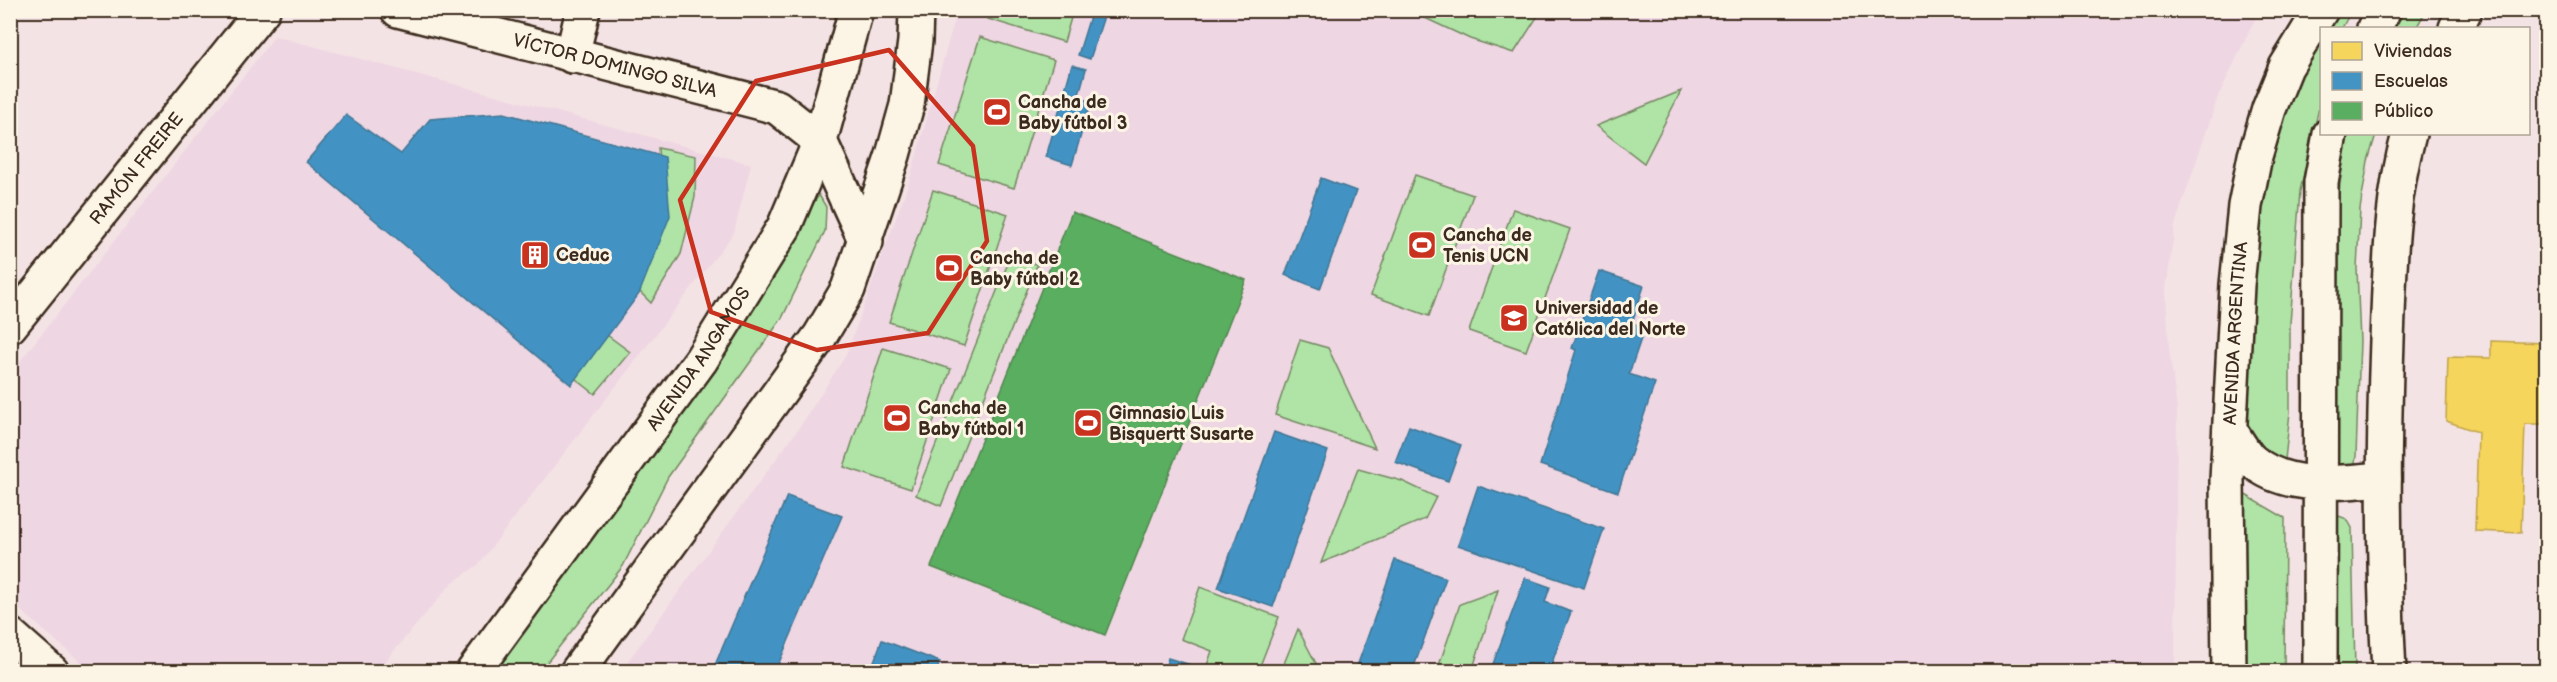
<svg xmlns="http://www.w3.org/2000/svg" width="2557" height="682" font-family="'Balsamiq Sans',sans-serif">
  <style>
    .built { fill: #eed6e3 }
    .green { fill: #afe4a6; stroke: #758762; stroke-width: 1.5 }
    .homes { fill: #f6d55c; stroke: #bea249; stroke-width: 1.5 }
    .schools { fill: #4393c3; stroke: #417492; stroke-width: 1.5 }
    .public { fill: #5aae61; stroke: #51864d; stroke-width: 1.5 }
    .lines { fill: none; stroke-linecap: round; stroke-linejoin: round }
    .minor-casing { stroke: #3b2a1e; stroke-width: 38 }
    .major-casing { stroke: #3b2a1e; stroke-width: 38 }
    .minor { stroke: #fcf5e5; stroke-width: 33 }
    .major { stroke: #fcf5e5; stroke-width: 33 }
    .marked { fill: none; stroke: #c8321e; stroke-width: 4.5; stroke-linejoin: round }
    .labels { text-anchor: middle; stroke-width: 6; stroke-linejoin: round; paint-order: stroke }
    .street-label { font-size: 18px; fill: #3b2a1e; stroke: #fcf5e5 }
    .poi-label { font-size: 18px; font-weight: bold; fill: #3b2a1e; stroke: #fcf5e5; text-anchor: start }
  </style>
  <rect width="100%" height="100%" fill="#f4e3e4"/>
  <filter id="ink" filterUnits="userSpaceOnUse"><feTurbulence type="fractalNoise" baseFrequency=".0167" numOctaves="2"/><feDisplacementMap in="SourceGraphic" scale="12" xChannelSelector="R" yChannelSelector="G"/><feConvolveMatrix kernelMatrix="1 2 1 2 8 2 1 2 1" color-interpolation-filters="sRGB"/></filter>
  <g filter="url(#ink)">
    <g class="built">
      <polygon points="957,11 2259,11 2218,97 2175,225 2166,290 2169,347 2177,409 2175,671 620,672 801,425 846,355 908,185"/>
      <polygon points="275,36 751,164 734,233 478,565 452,583 377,671 91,671 11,602 10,374"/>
    </g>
    <g class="green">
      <polygon points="991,11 991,10 1073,11 1064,42 988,19"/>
      <polygon points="1410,11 1541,11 1514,53 1470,39"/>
      <polygon points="2330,11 2351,11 2342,28 2322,28 2321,99 2300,191 2290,324 2290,412 2285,460 2276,460 2246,436 2240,390 2268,137"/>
      <polygon points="2397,11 2426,11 2416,28 2387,28"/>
      <polygon points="980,37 1054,60 1014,188 939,165"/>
      <polygon points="1681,91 1644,163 1596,126"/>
      <path d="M2348,134h28l-8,27 -8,48 -3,60 3,72 -4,115 -2,12 -20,3c0,-112 -8,-227 14,-337z"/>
      <polygon points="658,148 696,156 695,197 681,254 651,303 629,281 661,187"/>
      <polygon points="1415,175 1473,195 1429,316 1371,295"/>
      <polygon points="933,190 1008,214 964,346 889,322"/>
      <polygon points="819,195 826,207 825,231 782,318 668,477 623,566 540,671 489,672 590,536"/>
      <polygon points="1513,209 1570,229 1526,351 1469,331"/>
      <polygon points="1012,253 1037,265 941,506 916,495"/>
      <polygon points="603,332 630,352 595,394 571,375"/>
      <polygon points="1300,340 1328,348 1375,448 1275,415"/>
      <polygon points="883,348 951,369 911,489 844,467"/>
      <polygon points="1358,469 1402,481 1436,497 1425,519 1321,563"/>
      <polygon points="2237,490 2285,518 2284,671 2237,672"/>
      <polygon points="2336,515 2347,519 2352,528 2355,671 2329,671"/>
      <polygon points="1200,587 1279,617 1258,671 1205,671 1212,651 1181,639"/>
      <polygon points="1498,590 1472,671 1437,671 1460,604"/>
      <polygon points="1298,629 1320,671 1281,671"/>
    </g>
    <polygon class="homes" points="2491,341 2546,343 2546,424 2525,424 2521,533 2475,531 2478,432 2446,421 2448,357 2491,358"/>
    <g class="schools">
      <polygon points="1092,10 1106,10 1090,59 1078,55"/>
      <polygon points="1072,65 1086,69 1078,98 1091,101 1072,165 1046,157"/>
      <polygon points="504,113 665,157 670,216 639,294 571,385 306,162 346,115 401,154 430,119"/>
      <polygon points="1321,178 1356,191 1320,289 1285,275"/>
      <polygon points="1599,271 1644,286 1632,323 1645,327 1629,374 1655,383 1618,492 1540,465 1576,350 1572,348"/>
      <polygon points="1409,426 1461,445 1448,481 1395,462"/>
      <polygon points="1274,432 1328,451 1273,607 1218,588"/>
      <polygon points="1478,486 1604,529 1584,588 1458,545"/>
      <polygon points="787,496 842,516 775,672 712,672"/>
      <polygon points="1395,560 1446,578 1427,631 1412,672 1355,672"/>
      <polygon points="1525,578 1550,587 1545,602 1571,612 1555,654 1549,672 1490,672"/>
      <polygon points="882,640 940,662 936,672 870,672"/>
      <polygon points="1168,658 1194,666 1192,672 1164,672"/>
    </g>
    <polygon class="public" points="1072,212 1246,280 1105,635 931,567"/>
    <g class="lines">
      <g class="minor-casing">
        <g id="minor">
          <path id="s1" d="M398,10l379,97 43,34"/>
          <polyline points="2456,28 2465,10"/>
          <polyline points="572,56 583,10"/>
          <path id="s2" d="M10,326l253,-316"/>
          <polyline points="10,635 52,672"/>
          <path d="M2389,672c-6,-111 -6,-221 -2,-332 3,-71 3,-137 22,-206"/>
        </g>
      </g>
      <g class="major-casing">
        <g id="major">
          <polyline points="2374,28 2384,10"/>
          <polyline points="820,141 866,242"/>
          <path d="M2230,430c6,9 13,22 21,30 37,32 88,22 133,19"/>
          <path id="s3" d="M473,672l228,-312 83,-133 36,-86 36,-131"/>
          <polyline points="577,672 820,336 848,289 893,155 907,105 915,41 916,10"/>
          <path id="s4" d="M2229,672l-2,-192 10,-195 8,-79 10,-50 14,-47 17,-42 35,-57"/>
          <polyline points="2320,672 2321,182 2330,134"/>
        </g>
      </g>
      <use href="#minor" class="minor"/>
      <use href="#major" class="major"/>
    </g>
  </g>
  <path class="marked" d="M889,50l84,96 14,95 -59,92 -111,17 -106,-38 -31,-112 76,-119z"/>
  <defs>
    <g id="stadium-square" transform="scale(1.5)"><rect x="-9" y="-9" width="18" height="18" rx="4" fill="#c8321e" stroke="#fcf5e5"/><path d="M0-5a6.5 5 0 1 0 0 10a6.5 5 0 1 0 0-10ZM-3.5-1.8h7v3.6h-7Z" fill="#fff"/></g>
    <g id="building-square" transform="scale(1.5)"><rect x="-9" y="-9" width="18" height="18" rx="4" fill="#c8321e" stroke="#fcf5e5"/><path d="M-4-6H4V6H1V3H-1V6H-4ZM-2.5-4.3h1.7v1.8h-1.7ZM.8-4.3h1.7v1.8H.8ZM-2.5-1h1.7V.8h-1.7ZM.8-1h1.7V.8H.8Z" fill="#fff"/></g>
    <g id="university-square" transform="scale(1.5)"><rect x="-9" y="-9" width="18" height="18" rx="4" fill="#c8321e" stroke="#fcf5e5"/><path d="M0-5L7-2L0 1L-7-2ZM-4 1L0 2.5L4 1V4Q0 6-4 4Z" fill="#fff"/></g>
  </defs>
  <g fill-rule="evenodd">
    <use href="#stadium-square" x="997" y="112"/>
    <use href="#stadium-square" x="1422" y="245"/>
    <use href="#building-square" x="535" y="255"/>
    <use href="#stadium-square" x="949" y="268"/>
    <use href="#university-square" x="1514" y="318"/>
    <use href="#stadium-square" x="897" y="418"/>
    <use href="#stadium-square" x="1088" y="423"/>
  </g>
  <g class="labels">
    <g class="street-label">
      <text dy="6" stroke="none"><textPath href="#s1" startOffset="224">VÍCTOR DOMINGO SILVA</textPath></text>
      <text dy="6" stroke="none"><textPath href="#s2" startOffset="202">RAMÓN FREIRE</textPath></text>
      <text dy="6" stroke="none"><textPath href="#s4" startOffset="339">AVENIDA ARGENTINA</textPath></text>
      <text dy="6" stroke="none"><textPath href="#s3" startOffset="386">AVENIDA ANGAMOS</textPath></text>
    </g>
    <g class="poi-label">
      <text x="1018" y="108">Cancha de<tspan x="1018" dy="21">Baby fútbol 3</tspan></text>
      <text x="1443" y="241">Cancha de<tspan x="1443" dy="21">Tenis UCN</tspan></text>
      <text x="556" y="261">Ceduc</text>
      <text x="970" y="264">Cancha de<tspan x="970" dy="21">Baby fútbol 2</tspan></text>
      <text x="1535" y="314">Universidad de<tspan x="1535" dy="21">Católica del Norte</tspan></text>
      <text x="918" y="414">Cancha de<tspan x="918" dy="21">Baby fútbol 1</tspan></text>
      <text x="1109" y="419">Gimnasio Luis<tspan x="1109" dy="21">Bisquertt Susarte</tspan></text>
    </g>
  </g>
  <rect width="2557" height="682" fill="none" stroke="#fcf5e5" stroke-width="36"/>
  <rect x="18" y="18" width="2521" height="646" fill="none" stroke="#3b2a1e" stroke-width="2" filter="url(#ink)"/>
  <rect x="2320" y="27" width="210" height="108" fill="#fcf5e5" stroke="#afa495" stroke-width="1.5"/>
  <rect x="2332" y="42" width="30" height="18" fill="#f6d55c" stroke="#afa495" stroke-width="1.5"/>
  <text x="2374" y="57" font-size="18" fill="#3b2a1e">Viviendas</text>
  <rect x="2332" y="72" width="30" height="18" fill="#4393c3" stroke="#afa495" stroke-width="1.5"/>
  <text x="2374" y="87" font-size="18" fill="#3b2a1e">Escuelas</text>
  <rect x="2332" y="102" width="30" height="18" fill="#5aae61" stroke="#afa495" stroke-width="1.5"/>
  <text x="2374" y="117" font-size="18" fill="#3b2a1e">Público</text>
</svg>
